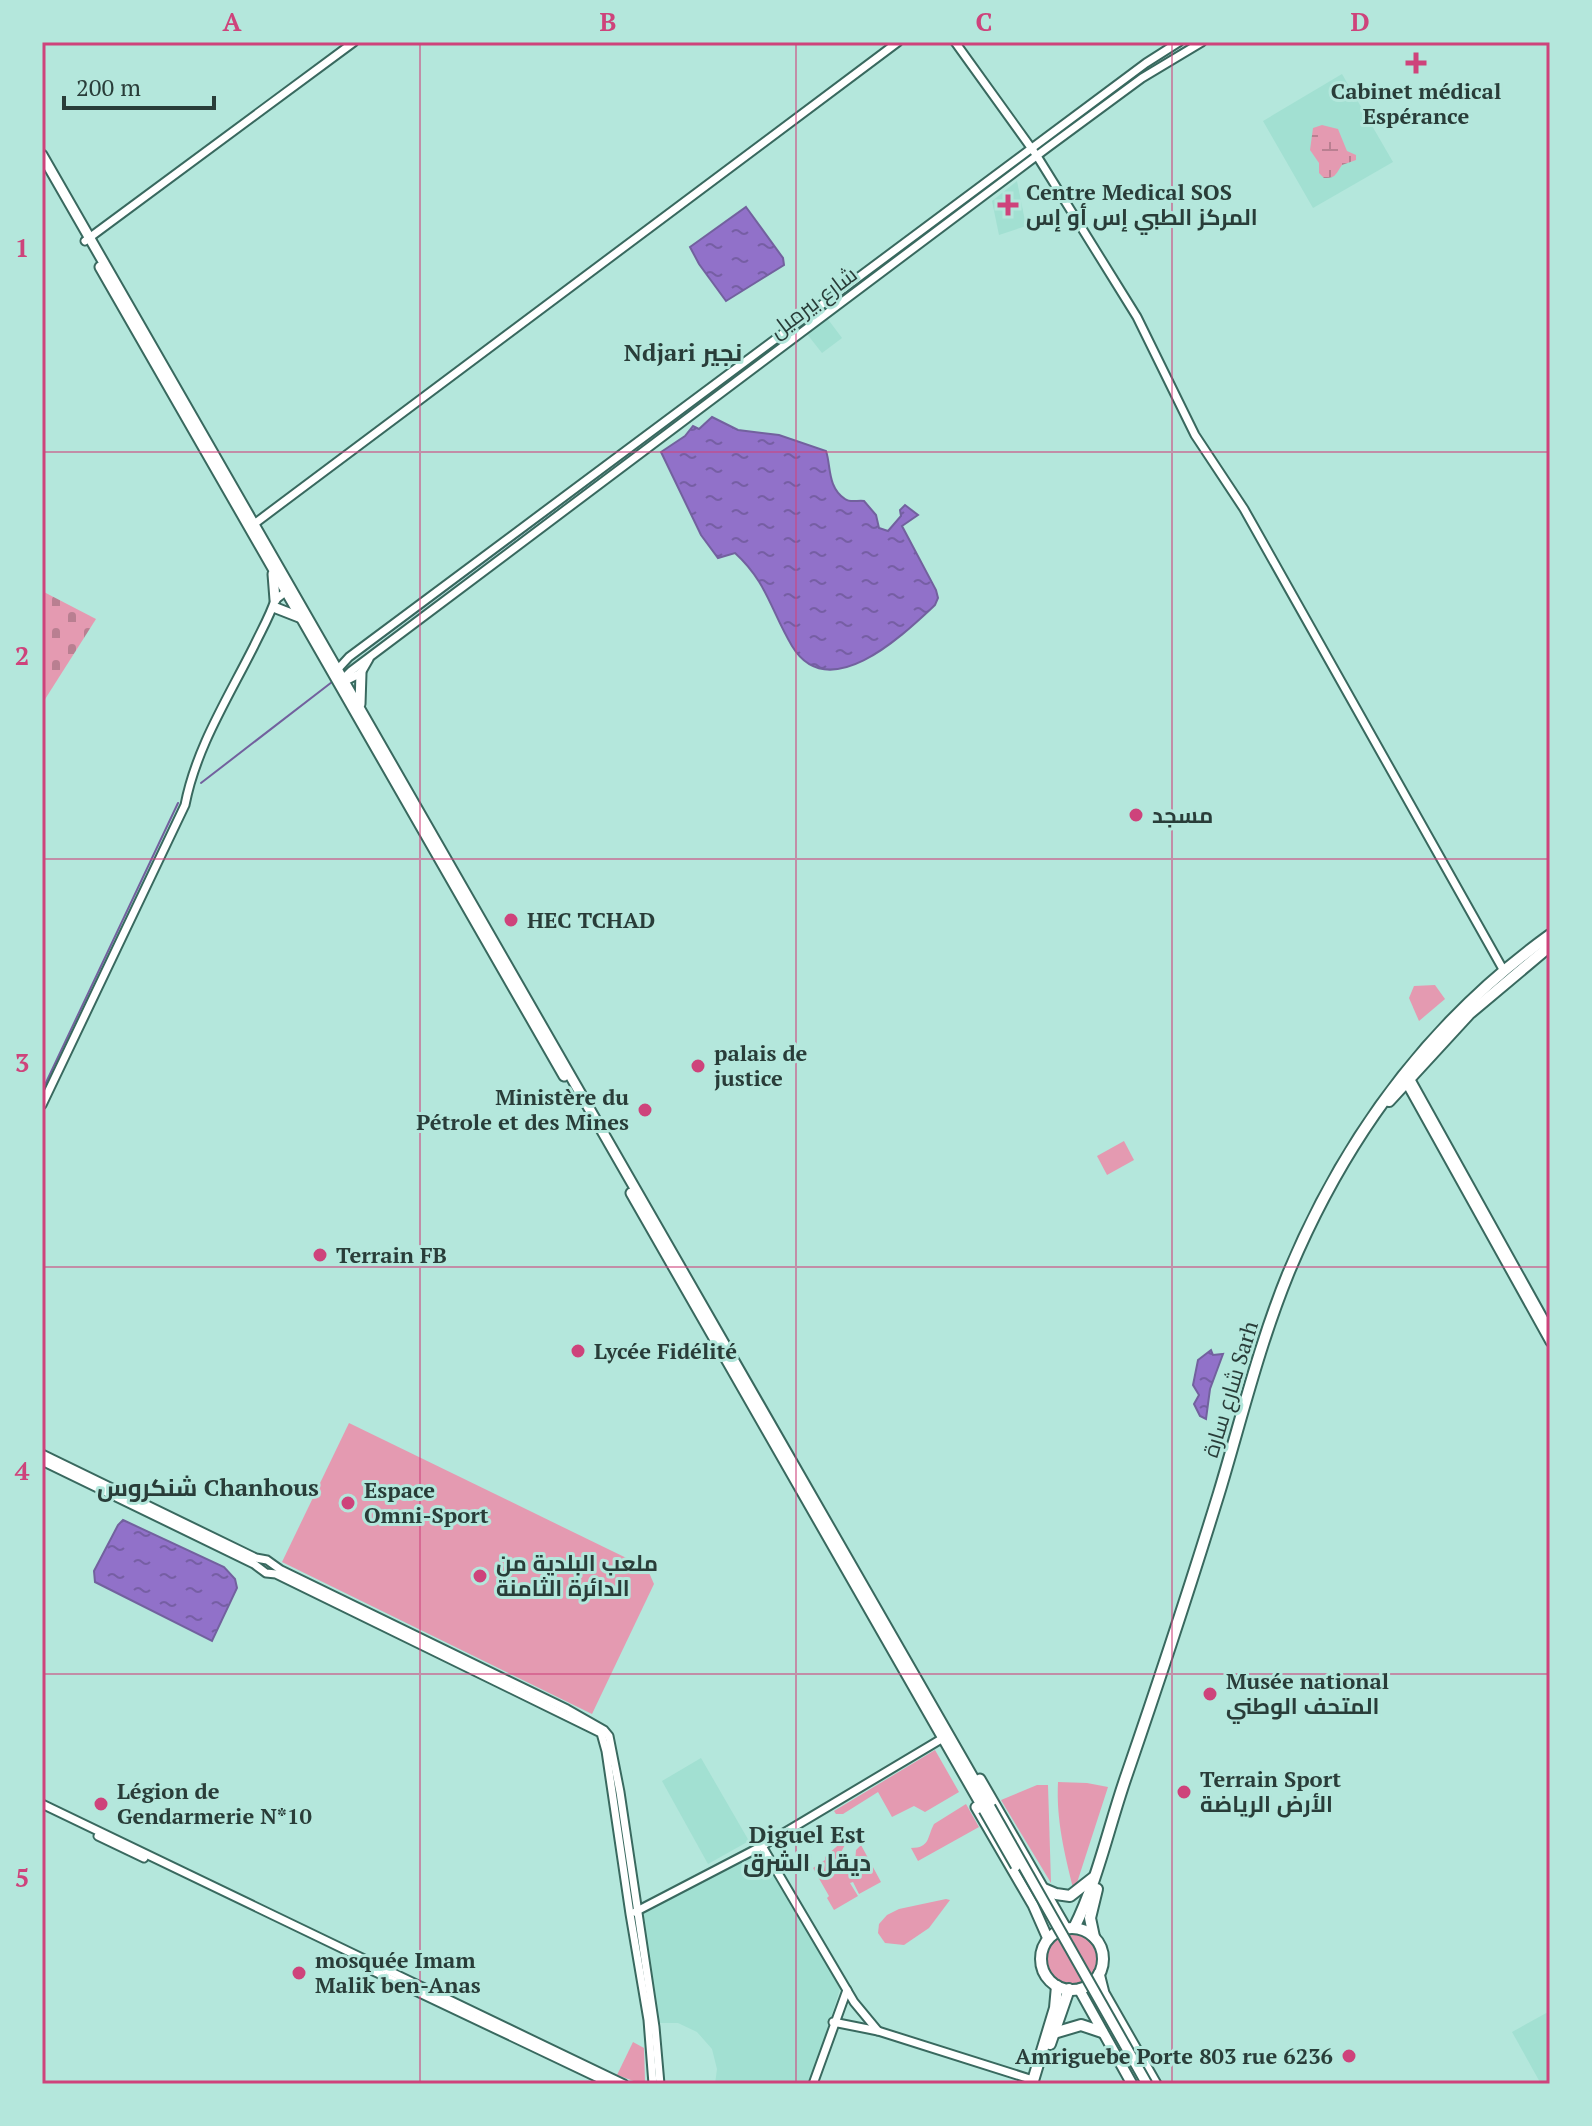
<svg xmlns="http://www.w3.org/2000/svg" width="1592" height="2126" font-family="'PT Serif',Cairo,serif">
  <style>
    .built { fill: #a2e0d2 }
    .green { fill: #e49ab1 }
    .wetland { fill: url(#wetland-marsh) }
    .cemetery { fill: url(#cemetery-stones) }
    .water { fill: url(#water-ripples); stroke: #72619e; stroke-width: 2 }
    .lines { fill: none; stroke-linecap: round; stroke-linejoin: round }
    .stream { stroke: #72619e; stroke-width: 2 }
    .minor-casing { stroke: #39695f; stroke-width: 11 }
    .major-casing { stroke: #39695f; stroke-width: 13 }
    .highway-casing { stroke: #39695f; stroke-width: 14 }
    .minor { stroke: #fff; stroke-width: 7 }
    .major { stroke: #fff; stroke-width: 9 }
    .highway { stroke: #fff; stroke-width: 10 }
    .major-bridge-casing { stroke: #39695f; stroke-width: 13; stroke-linecap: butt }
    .major-bridge { stroke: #fff; stroke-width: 9 }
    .grid { fill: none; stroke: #ce437b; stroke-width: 2; stroke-opacity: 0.55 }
    .poi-dot { fill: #ce437b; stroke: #b4e7dc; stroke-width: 3 }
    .labels { text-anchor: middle; stroke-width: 6; stroke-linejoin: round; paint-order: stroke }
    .poi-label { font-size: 22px; font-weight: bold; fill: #293d39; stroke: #b4e7dc; text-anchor: start }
    .street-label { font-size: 22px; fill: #293d39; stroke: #b4e7dc }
    .neighbourhood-label { font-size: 24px; font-weight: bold; fill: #293d39; stroke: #b4e7dc }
    .neatline { fill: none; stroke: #ce437b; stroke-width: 3 }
    .grid-label { font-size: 26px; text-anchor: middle; font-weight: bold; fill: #ce437b }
  </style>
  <defs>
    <pattern id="wetland-marsh" width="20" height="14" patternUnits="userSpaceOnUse" patternTransform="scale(2)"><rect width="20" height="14" fill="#e49ab1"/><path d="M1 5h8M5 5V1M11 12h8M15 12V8" fill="none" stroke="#b97f91"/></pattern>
    <pattern id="cemetery-stones" width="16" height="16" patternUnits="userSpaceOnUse" patternTransform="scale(2)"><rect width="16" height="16" fill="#e49ab1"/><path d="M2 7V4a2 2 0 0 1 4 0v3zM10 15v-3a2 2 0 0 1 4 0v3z" fill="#b97f91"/></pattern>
    <pattern id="water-ripples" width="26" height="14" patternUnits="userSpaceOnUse" patternTransform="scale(2)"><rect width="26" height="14" fill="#9171c9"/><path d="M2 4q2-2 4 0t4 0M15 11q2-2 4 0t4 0" fill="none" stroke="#765ea4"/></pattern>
  </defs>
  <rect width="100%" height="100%" fill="#b4e7dc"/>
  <g class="built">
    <polygon points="1342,74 1393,162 1313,208 1263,121"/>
    <polygon points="1017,181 1026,226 999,235 992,201"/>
    <polygon points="827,318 842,338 822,353 807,334"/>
    <polygon points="701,1758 749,1841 708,1864 662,1781"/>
    <polygon points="761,1846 840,1989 810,2084 715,2084 717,2069 712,2049 697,2032 678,2023 658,2023 643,1913"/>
    <polygon points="1550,2011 1550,2084 1541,2084 1512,2032"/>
  </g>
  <g class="green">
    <polygon points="1435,985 1445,999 1419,1021 1409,998 1414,986"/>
    <polygon points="1124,1141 1134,1160 1107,1175 1097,1156"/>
    <polygon points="349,1423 647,1568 654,1584 592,1714 282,1562"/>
    <polygon points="935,1750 959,1792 925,1812 914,1806 892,1817 878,1792 843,1814 836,1814 834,1811"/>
    <path d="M1058,1782l29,1 21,4 -34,105c-9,-37 -18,-71 -16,-110z"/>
    <polygon points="1037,1785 1048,1785 1051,1883 1001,1800"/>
    <path d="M966,1804l13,23 -61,34 -7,-13c19,0 16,-11 23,-24z"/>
    <polygon points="846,1838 847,1841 839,1856 843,1865 850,1866 855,1863 856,1850 861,1845 881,1882 859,1894 853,1882 850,1883 858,1896 834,1910 827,1898 829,1896 813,1868 825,1860 825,1857"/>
    <polygon points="946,1899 950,1900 929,1928 904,1945 885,1943 878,1933 879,1924 887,1915 899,1909"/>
    <circle cx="1072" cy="1959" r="27"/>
    <polygon points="633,2042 644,2048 645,2082 642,2084 617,2075"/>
  </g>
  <path class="wetland" d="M1322,125l16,4 9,22 9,4v5l-14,5c-6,8 -6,14 -18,13l-5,-5v-10l-9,-13 3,-22z"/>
  <polygon class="cemetery" points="42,591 96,619 42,704"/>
  <g class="water">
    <polygon points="746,207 783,258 784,265 726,301 699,264 690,247"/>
    <path d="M712,417l26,13 41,5 47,16c5,14 1,36 19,48 5,4 13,1 19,2l12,14 3,13 9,3 13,-15 -1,-6 5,-5 13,10 -16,11 34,64 2,8 -3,7c-31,29 -106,102 -143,41 -21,-35 -25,-64 -57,-93l-17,5 -17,-23 -40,-83 24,-16 8,-10 6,3z"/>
    <polygon points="1211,1350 1213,1355 1223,1354 1210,1389 1206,1419 1200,1416 1194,1404 1199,1395 1193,1385 1198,1360"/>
    <polygon points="123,1520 224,1567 235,1579 237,1588 212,1641 95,1582 94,1571 118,1525"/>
  </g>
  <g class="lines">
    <g class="stream">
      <polyline points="1144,73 1193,42"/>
      <polyline points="363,652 760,356 816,317"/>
      <polyline points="201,783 332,682"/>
      <polyline points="42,1091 178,803"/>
    </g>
    <g class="minor-casing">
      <g id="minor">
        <polyline points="955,42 1037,156 1137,317 1195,435 1244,509 1504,971"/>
        <polyline points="85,241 354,42"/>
        <polyline points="250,527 898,42"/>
        <polyline points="338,669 349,657 1146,63 1179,42"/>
        <polyline points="340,682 351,671 1047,148 1142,78 1202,42"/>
        <polyline points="341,683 361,673 369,659"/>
        <polyline points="1410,1078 1550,1330"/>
        <polyline points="1406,1083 1550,1342"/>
        <path d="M42,1105l143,-300c11,-57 43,-107 69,-159 7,-15 16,-30 21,-46l13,-10"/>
        <polyline points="42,1454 256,1558 267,1560 281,1570 567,1709 604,1730 609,1736 620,1792 655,2027 660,2084"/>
        <polyline points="42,1461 254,1564 266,1573 276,1574 601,1733 606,1751 630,1914 648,2020 653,2084"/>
        <polyline points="42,1804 624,2084"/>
        <polyline points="98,1836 144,1858"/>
        <polyline points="762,1846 854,2002 878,2031 1033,2080"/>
        <polyline points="635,1912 762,1846 943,1738"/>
        <polyline points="367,1968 611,2084"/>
        <polyline points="833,2022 878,2031"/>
        <polyline points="813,2084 847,1990"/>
      </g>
    </g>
    <g class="major-casing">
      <g id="major">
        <polyline points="42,155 990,1807"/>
        <polyline points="100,267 564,1076"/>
        <polyline points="273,574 275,600"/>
        <polyline points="276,608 299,617"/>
        <polyline points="360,704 361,673"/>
        <polyline points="631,1193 984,1810"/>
        <polyline points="980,1779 1066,1928"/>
        <polyline points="976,1807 1033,1905 1048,1939"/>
        <polyline points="1099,1973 1104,1993 1156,2084"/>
        <polyline points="1079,1989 1132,2084"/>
      </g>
    </g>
    <g class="highway-casing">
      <g id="highway">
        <polyline points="1389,1101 1469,1014 1550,946"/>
        <polyline points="1044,1889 1056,1894 1070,1896 1093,1878"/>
        <path d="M1074,1928c24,-48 35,-103 53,-154 32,-93 63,-187 92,-281 22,-73 40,-148 69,-219 57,-137 141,-252 262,-339"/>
        <circle cx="1072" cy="1959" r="31"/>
        <polyline points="1094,1937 1090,1918 1097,1889"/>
        <polyline points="1054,2033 1081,2025 1102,2032"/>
        <polyline points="1050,2044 1069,1989"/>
        <polyline points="1032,2084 1055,2008 1057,1986"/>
      </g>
    </g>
    <use href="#minor" class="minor"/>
    <use href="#major" class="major"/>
    <use href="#highway" class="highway"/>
    <g class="major-bridge-casing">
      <g id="major-bridge">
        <polyline points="990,1807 1147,2084"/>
        <polyline points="984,1810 1016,1866"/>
      </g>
    </g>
    <use href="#major-bridge" class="major-bridge"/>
  </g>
  <path class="grid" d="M420,42v2042M796,42v2042M1172,42v2042M42,452h1508M42,859h1508M42,1267h1508M42,1674h1508"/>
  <g class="poi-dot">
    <path d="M1412 51h8v8h8v8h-8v8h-8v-8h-8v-8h8z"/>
    <path d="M1004 193h8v8h8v8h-8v8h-8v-8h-8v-8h8z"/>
    <circle cx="1136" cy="815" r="8"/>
    <circle cx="511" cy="920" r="8"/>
    <circle cx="698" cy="1066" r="8"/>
    <circle cx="645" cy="1110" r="8"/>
    <circle cx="320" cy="1255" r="8"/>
    <circle cx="578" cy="1351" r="8"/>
    <circle cx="348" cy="1503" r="8"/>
    <circle cx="480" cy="1576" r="8"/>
    <circle cx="1210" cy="1694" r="8"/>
    <circle cx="1184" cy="1792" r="8"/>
    <circle cx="101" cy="1804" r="8"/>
    <circle cx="299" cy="1973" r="8"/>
    <circle cx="1349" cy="2056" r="8"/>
  </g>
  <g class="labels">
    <g class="poi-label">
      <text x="1416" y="99" text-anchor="middle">Cabinet médical<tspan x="1416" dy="25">Espérance</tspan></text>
      <text x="1026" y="200">Centre Medical SOS<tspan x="1026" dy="25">المركز الطبي إس أو إس</tspan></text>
      <text x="1152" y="823">مسجد</text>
      <text x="527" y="928">HEC TCHAD</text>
      <text x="714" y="1061">palais de<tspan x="714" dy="25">justice</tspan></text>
      <text x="629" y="1105" text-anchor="end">Ministère du<tspan x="629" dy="25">Pétrole et des Mines</tspan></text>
      <text x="336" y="1263">Terrain FB</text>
      <text x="594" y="1359">Lycée Fidélité</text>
      <text x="364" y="1498">Espace<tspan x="364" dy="25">Omni-Sport</tspan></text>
      <text x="496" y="1571">ملعب البلدية من<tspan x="496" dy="25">الدائرة الثامنة</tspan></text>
      <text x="1226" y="1689">Musée national<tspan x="1226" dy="25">المتحف الوطني</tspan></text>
      <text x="1200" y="1787">Terrain Sport<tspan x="1200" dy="25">الأرض الرياضة</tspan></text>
      <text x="117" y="1799">Légion de<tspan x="117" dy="25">Gendarmerie N*10</tspan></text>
      <text x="315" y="1968">mosquée Imam<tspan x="315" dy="25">Malik ben-Anas</tspan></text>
      <text x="1333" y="2064" text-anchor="end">Amriguebe Porte 803 rue 6236</text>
    </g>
    <g class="street-label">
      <text transform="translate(813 302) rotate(-37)" y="8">شارع بيرميل</text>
      <text transform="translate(1230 1389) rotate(-73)" y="8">شارع سارة Sarh</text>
    </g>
    <g class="neighbourhood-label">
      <text x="683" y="361">Ndjari نجير</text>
      <text x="208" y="1496">شنكروس Chanhous</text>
      <text x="807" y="1843">Diguel Est<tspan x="807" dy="28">ديقل الشرق</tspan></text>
    </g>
  </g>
  <rect width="1592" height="2126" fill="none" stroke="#b4e7dc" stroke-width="88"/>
  <path d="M64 96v12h150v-12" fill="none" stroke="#293d39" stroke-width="4"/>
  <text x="76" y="96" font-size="24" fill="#293d39" stroke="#b4e7dc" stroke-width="6" paint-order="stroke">200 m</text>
  <rect x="44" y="44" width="1504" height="2038" class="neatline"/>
  <g class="grid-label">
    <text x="232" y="31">A</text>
    <text x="608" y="31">B</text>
    <text x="984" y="31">C</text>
    <text x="1360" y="31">D</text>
    <text x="22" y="257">1</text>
    <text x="22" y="665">2</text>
    <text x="22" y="1072">3</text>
    <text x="22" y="1480">4</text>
    <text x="22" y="1887">5</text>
  </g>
</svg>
